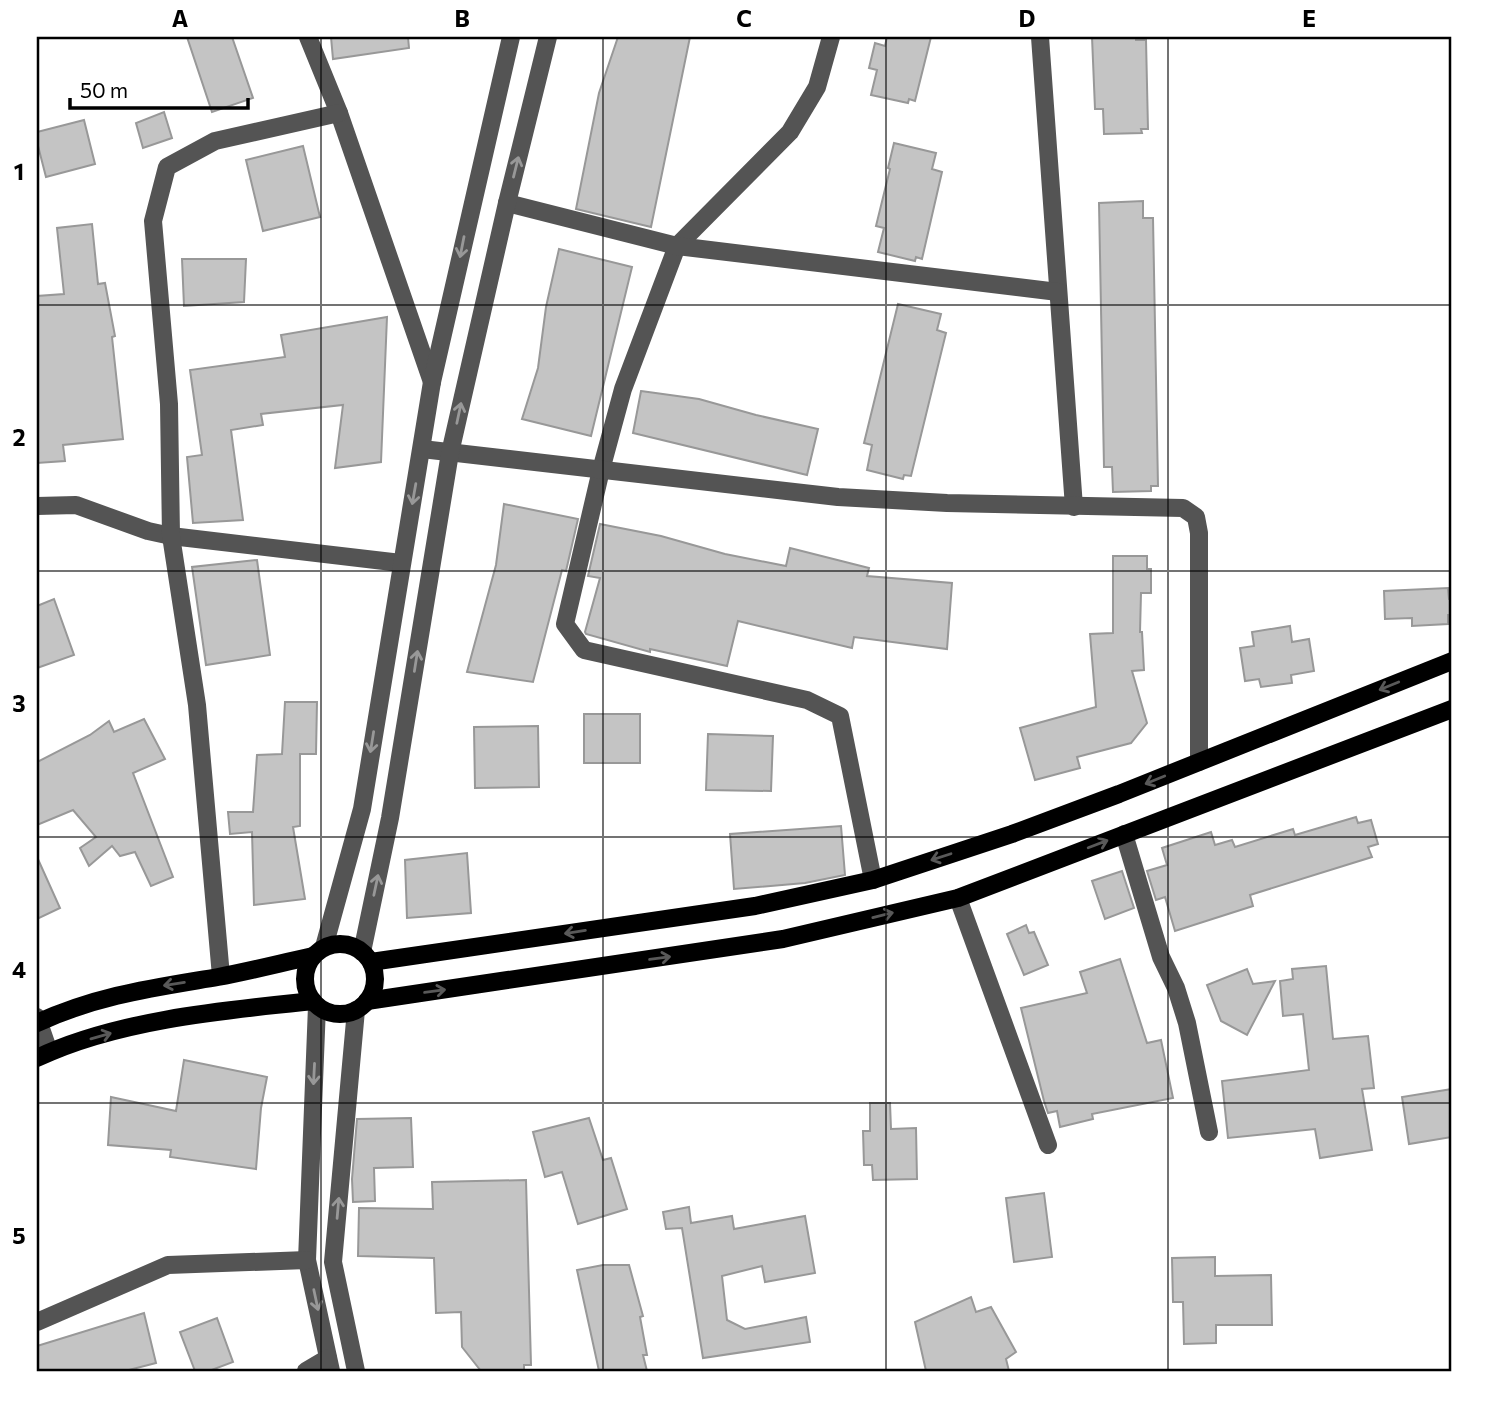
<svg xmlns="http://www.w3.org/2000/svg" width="1489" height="1408" font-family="Commissioner,sans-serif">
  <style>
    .building { fill: #c4c4c4; stroke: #989898; stroke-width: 2 }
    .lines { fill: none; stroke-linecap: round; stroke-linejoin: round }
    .minor { stroke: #545454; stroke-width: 18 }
    .major { stroke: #000; stroke-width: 18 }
    .oneway { stroke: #989898 }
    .oneway2 { stroke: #595959 }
    .grid { fill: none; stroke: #000; stroke-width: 2; stroke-opacity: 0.55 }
    .neatline { fill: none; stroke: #000; stroke-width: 2.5 }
    .grid-label { font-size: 23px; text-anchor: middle; font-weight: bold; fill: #000 }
  </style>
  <rect width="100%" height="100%" fill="#fff"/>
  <g class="building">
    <polygon points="187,37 232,37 253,98 212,112"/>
    <polygon points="331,37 408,37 409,48 333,59"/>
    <polygon points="618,37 690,37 651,227 576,209 599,93"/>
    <polygon points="887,37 931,37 915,101 909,99 908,103 871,95 877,70 869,68 875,43 885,46"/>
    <polygon points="1092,37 1136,37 1136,40 1146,40 1148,129 1141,129 1142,133 1104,134 1103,109 1095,109"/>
    <polygon points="164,112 172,138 143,148 136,123"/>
    <polygon points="84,120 95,164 46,177 37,142 37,132"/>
    <polygon points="894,143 936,153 932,169 942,172 922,259 916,257 915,261 878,252 884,228 876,226 890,169 888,168"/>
    <polygon points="303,146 320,217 263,231 246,160"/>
    <polygon points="1143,201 1143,218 1153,218 1158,486 1151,486 1151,491 1113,492 1112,467 1104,467 1099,203"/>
    <polygon points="92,224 98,284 105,283 115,336 112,337 123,439 63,445 65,461 37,463 37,296 64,294 57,228"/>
    <polygon points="559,249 632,267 591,436 522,419 538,368 546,307"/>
    <polygon points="182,259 246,259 244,302 184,306"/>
    <polygon points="898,304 941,314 937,330 946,333 911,476 904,475 903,479 867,470 872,445 864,443"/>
    <polygon points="387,317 381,462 335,468 343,405 261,414 263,425 231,430 243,520 193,523 187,457 202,455 190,370 285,357 281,335"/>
    <polygon points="641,391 699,399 756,415 818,429 807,475 633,433"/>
    <polygon points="504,504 578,519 566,571 562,570 533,682 467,672 496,565"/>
    <polygon points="600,524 661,536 725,554 786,566 790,548 869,568 867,576 952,583 947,649 854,637 852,648 738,621 727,666 650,649 650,652 586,634 585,632 600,578 588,576"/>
    <polygon points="1113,556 1147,556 1147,569 1151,569 1151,593 1141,593 1140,632 1142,632 1144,670 1132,671 1147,723 1131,743 1077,757 1080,768 1035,780 1020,728 1096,707 1090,634 1113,633"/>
    <polygon points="257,560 270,655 206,665 192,567"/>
    <polygon points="1448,588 1449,599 1452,600 1452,615 1448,615 1448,624 1412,626 1412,618 1385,619 1384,591"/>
    <polygon points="54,599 74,655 37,668 37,606"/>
    <polygon points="1290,626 1292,642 1309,639 1314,671 1291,675 1292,683 1261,687 1259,679 1245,681 1240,648 1254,646 1252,632"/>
    <polygon points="285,702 317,702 316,754 300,754 300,826 293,827 305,899 254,905 252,832 230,834 228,812 253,812 257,755 282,754"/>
    <rect x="584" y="714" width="56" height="49"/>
    <polygon points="144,719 165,759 133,773 173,877 151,886 135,852 120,856 112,846 89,866 80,848 96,837 73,810 37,825 37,762 90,735 109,721 114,732"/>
    <polygon points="538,726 539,787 475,788 474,727"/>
    <polygon points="708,734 773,736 771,791 706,790"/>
    <polygon points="1356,817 1358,823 1371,820 1378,844 1368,847 1372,857 1250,895 1253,906 1175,931 1165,897 1156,900 1147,871 1167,865 1162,848 1211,832 1215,845 1232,840 1235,847 1293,829 1295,835"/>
    <polygon points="841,826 845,875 805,883 734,889 730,834"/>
    <polygon points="467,853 471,913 407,918 405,860"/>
    <polygon points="37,857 60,908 37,919"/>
    <polygon points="1122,871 1134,908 1105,919 1092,881"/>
    <polygon points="1026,925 1029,933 1034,932 1048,965 1024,975 1007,934"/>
    <polygon points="1120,959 1147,1043 1161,1040 1173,1098 1092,1114 1093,1119 1060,1127 1057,1111 1048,1113 1044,1101 1021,1008 1087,993 1080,972"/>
    <polygon points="1326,966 1333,1039 1368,1036 1374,1088 1362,1089 1372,1150 1320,1158 1315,1129 1228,1138 1222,1081 1309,1070 1303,1014 1283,1016 1280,981 1293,979 1292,969"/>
    <polygon points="1247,969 1253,984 1275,981 1247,1035 1221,1021 1207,985"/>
    <polygon points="184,1060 267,1077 261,1108 256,1169 170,1157 171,1150 108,1145 111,1097 176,1111"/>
    <polygon points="1452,1089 1452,1137 1409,1144 1402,1097"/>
    <polygon points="870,1103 890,1103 891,1129 916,1128 917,1179 873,1180 872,1165 864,1165 863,1131 870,1131"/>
    <polygon points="411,1118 413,1167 374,1168 375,1201 353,1202 352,1179 357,1119"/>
    <polygon points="589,1118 603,1160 611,1158 627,1209 578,1224 562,1172 545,1177 533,1132"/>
    <polygon points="526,1180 531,1365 524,1365 524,1371 481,1371 462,1347 461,1312 436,1313 434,1258 358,1256 359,1208 433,1209 432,1182"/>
    <polygon points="1044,1193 1052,1257 1014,1262 1006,1198"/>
    <polygon points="689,1207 691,1223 732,1216 734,1229 805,1216 815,1273 765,1282 762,1266 722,1276 727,1320 745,1329 806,1317 810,1342 703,1358 682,1228 666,1229 663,1212"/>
    <polygon points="1215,1257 1215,1276 1271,1275 1272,1325 1216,1325 1216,1343 1184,1344 1183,1302 1173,1302 1172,1258"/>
    <polygon points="603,1265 629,1265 643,1316 640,1317 647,1355 643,1355 647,1371 599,1371 577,1270"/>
    <polygon points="971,1297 976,1312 991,1307 1016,1352 1006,1359 1009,1371 926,1371 915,1322"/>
    <polygon points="144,1313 156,1363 125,1371 37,1371 37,1346"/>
    <polygon points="217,1318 233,1362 209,1371 195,1371 180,1332"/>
  </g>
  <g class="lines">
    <g class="minor">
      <polyline points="308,37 339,113 432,382"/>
      <polyline points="831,37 817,87 790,132 677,246 623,389 601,470 565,624 584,650 807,700 840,716 873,880"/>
      <polyline points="1040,37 1074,507"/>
      <polyline points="507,203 677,246 1058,292"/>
      <polyline points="422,449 838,497 947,503 1183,508 1196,517 1199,533 1199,762"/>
      <polyline points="37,506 76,505 148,531 171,536 401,563"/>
      <polyline points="1124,834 1161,957 1176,988 1187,1023 1209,1132"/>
      <polyline points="958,898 1048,1145"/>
      <polyline points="324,947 362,809 432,382 511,37"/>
      <polyline points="362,952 390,818 450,453 507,203 548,37"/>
      <polyline points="221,976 197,705 171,536 169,404 153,221 167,167 215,141 339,113"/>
      <polyline points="317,1006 307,1260 331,1371"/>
      <polyline points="37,1017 49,1052"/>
      <polyline points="37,1322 168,1265 307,1260"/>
      <polyline points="306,1371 328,1358"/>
      <polyline points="356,1371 333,1262 356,1010"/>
    </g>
    <g class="major">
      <circle cx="340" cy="979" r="35"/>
      <polyline points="371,962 755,906 873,880 1012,834 1119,794 1452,661"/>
      <polyline points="367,1001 783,939 958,898 1452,709"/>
      <path d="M37,1023c61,-28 116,-35 181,-46 32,-6 63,-14 95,-21"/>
      <path d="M37,1058c79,-38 188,-48 276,-57"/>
    </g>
  </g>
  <defs><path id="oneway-shaft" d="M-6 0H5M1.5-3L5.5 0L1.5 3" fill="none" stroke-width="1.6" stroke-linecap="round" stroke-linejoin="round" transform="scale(1.75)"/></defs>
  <g class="oneway">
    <use href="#oneway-shaft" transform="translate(516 167) rotate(-76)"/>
    <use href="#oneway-shaft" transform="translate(462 247) rotate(101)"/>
    <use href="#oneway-shaft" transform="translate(459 413) rotate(-78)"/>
    <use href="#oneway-shaft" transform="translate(414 494) rotate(100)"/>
    <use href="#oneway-shaft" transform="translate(416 661) rotate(-81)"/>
    <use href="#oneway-shaft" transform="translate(372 742) rotate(99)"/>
    <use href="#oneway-shaft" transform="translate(376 885) rotate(-78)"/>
    <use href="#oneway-shaft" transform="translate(314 1074) rotate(93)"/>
    <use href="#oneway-shaft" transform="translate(338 1208) rotate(-85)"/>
    <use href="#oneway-shaft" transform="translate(316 1300) rotate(78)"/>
  </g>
  <g class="oneway2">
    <use href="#oneway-shaft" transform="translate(1389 686) rotate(158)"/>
    <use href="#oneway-shaft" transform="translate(1155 780) rotate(158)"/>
    <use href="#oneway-shaft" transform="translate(1098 844) rotate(-21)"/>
    <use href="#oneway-shaft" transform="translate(941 857) rotate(162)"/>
    <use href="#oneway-shaft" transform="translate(883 915) rotate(-14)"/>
    <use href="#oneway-shaft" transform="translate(575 932) rotate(171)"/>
    <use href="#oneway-shaft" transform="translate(660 958) rotate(-8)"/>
    <use href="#oneway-shaft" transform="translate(174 984) rotate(171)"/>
    <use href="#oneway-shaft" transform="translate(435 991) rotate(-8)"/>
    <use href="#oneway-shaft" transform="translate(101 1036) rotate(-16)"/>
  </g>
  <path class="grid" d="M321,37v1334M603,37v1334M886,37v1334M1168,37v1334M37,305h1415M37,571h1415M37,837h1415M37,1103h1415"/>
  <rect width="1489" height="1408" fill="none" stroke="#ffffff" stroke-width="77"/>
  <path d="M70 98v10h178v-10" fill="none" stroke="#000000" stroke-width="3.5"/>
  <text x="80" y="98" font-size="21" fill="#000000" stroke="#ffffff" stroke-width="5" paint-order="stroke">50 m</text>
  <rect x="38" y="38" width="1412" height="1332" class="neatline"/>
  <g class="grid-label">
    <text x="180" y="27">A</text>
    <text x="462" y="27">B</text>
    <text x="744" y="27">C</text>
    <text x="1027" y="27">D</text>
    <text x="1309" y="27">E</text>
    <text x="19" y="180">1</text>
    <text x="19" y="446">2</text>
    <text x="19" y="712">3</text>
    <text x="19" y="978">4</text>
    <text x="19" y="1244">5</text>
  </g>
</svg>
